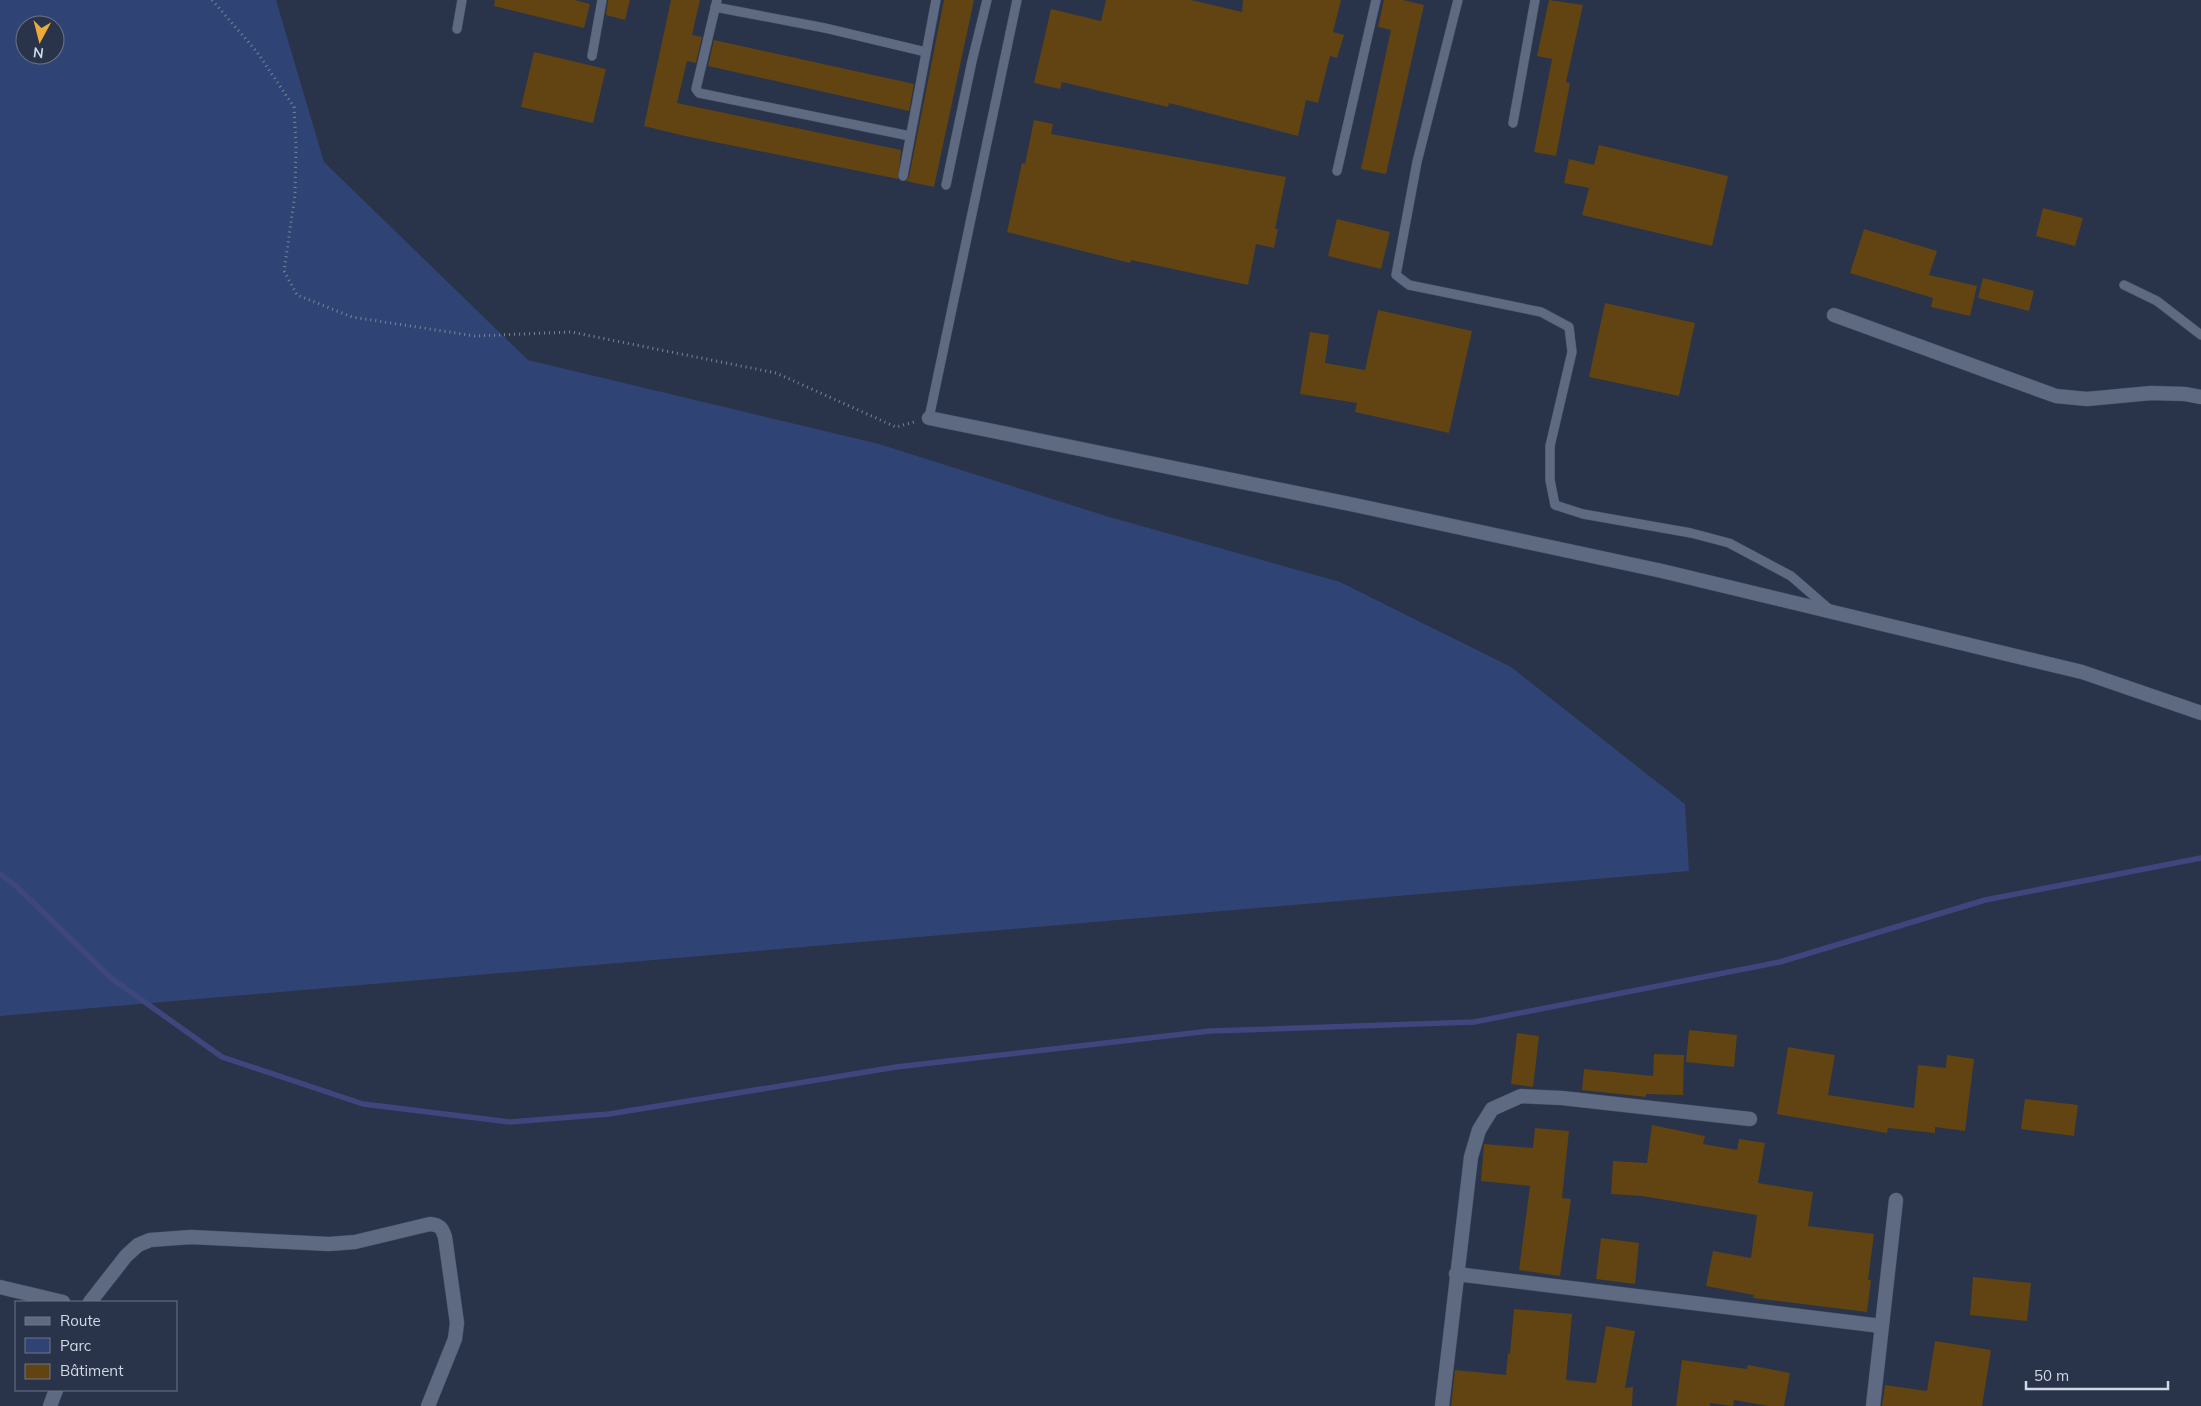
<svg xmlns="http://www.w3.org/2000/svg" width="2201" height="1406" font-family="Mulish,sans-serif">
  <style>
    .green { fill: #2f4474; fill-rule: evenodd }
    .lines { fill: none; stroke-linecap: round; stroke-linejoin: round }
    .stream { stroke: #3f467d; stroke-width: 5.5 }
    .building { fill: #614411 }
    .service-casing { stroke: #475062; stroke-width: 10 }
    .minor-casing { stroke: #475062; stroke-width: 15 }
    .path { stroke: #7c8597; stroke-width: 3; stroke-dasharray: 1 4; stroke-linecap: butt }
    .service { stroke: #5e6a82; stroke-width: 9 }
    .minor { stroke: #5e6a82; stroke-width: 14 }
  </style>
  <rect width="100%" height="100%" fill="#293349"/>
  <path class="green" d="M0,0h276l48,162 204,198 351,84 227,72 234,66 171,85 174,137 4,67 -1689,145zM25,25h30v30h-30z"/>
  <g class="lines">
    <polyline class="stream" points="0,874 16,886 111,978 222,1057 363,1104 510,1122 609,1114 896,1067 1210,1031 1474,1022 1780,962 1985,900 2201,858"/>
  </g>
  <g class="building">
    <polygon points="495,0 575,0 590,4 584,28 494,6"/>
    <polygon points="608,0 630,0 625,20 606,15"/>
    <polygon points="671,0 700,0 692,35 702,37 696,63 687,61 677,103 901,150 898,179 685,136 644,126"/>
    <polygon points="944,0 974,0 934,187 906,181 909,177"/>
    <polygon points="1106,0 1191,0 1242,12 1243,0 1341,0 1333,32 1344,35 1337,58 1330,56 1318,103 1306,100 1298,136 1169,103 1168,107 1062,82 1060,89 1034,83 1051,9 1101,21"/>
    <polygon points="1384,0 1403,0 1424,5 1386,174 1361,169 1391,30 1378,27"/>
    <polygon points="1549,0 1583,5 1566,82 1570,83 1556,156 1534,152 1552,59 1537,56"/>
    <polygon points="714,40 914,84 909,111 708,66"/>
    <polygon points="534,52 606,69 593,123 521,107"/>
    <polygon points="1034,120 1053,124 1051,134 1286,177 1275,229 1278,229 1274,248 1256,244 1248,285 1131,260 1130,263 1007,232 1022,163 1025,164"/>
    <polygon points="1599,145 1728,176 1712,246 1582,215 1589,188 1564,183 1569,159 1594,165"/>
    <polygon points="2043,208 2083,218 2075,246 2036,236"/>
    <polygon points="1337,219 1390,232 1381,269 1328,256"/>
    <polygon points="1864,229 1937,251 1929,275 1977,286 1970,316 1931,307 1933,298 1850,273"/>
    <polygon points="1983,278 2034,291 2029,311 1978,298"/>
    <polygon points="1605,303 1695,323 1679,396 1589,377"/>
    <polygon points="1378,310 1472,331 1449,433 1355,412 1357,403 1300,394 1310,332 1329,335 1325,363 1365,370"/>
    <polygon points="1689,1030 1737,1035 1734,1067 1686,1062"/>
    <polygon points="1517,1033 1539,1036 1533,1087 1511,1084"/>
    <polygon points="1788,1047 1835,1055 1828,1095 1914,1108 1918,1065 1946,1068 1947,1055 1974,1059 1965,1131 1935,1127 1935,1133 1888,1128 1887,1133 1777,1114"/>
    <polygon points="1654,1054 1684,1055 1683,1095 1646,1094 1646,1097 1582,1090 1584,1069 1653,1076"/>
    <polygon points="2025,1099 2078,1105 2074,1136 2021,1129"/>
    <polygon points="1652,1125 1705,1136 1703,1144 1737,1150 1739,1139 1765,1143 1758,1183 1813,1192 1808,1226 1874,1234 1868,1280 1871,1280 1867,1312 1753,1298 1754,1295 1706,1286 1713,1251 1751,1258 1757,1215 1642,1196 1611,1194 1613,1161 1647,1163"/>
    <polygon points="1535,1128 1569,1131 1562,1198 1571,1199 1560,1276 1519,1270 1530,1186 1481,1181 1484,1144 1533,1148"/>
    <polygon points="1601,1238 1639,1243 1635,1284 1596,1279"/>
    <polygon points="1973,1277 2031,1283 2027,1321 1970,1315"/>
    <polygon points="1514,1309 1572,1314 1566,1380 1596,1383 1606,1326 1635,1331 1625,1388 1633,1387 1632,1406 1451,1406 1455,1370 1506,1375 1508,1353 1510,1354"/>
    <polygon points="1935,1341 1991,1350 1982,1406 1882,1406 1885,1385 1927,1391"/>
    <polygon points="1682,1360 1747,1369 1748,1365 1790,1373 1784,1406 1769,1406 1734,1400 1733,1406 1710,1403 1710,1406 1676,1406"/>
  </g>
  <g class="lines">
    <g class="service-casing">
      <g id="service">
        <polyline points="717,0 696,89 699,93 910,136"/>
        <polyline points="1458,0 1417,162 1396,275 1409,285 1541,312 1569,327 1572,352 1550,446 1550,480 1555,505 1583,514 1691,533 1729,543 1791,576 1829,609"/>
        <polyline points="715,7 825,28 926,52"/>
        <polyline points="457,29 462,0"/>
        <polyline points="592,56 602,0"/>
        <polyline points="1513,123 1535,0"/>
        <polyline points="1337,171 1376,0"/>
        <polyline points="903,176 936,0"/>
        <polyline points="946,185 972,61 987,0"/>
        <polyline points="2124,285 2157,301 2201,335"/>
        <polyline points="929,418 1017,0"/>
      </g>
    </g>
    <g class="minor-casing">
      <g id="minor">
        <polyline points="1834,315 2056,396 2087,399 2151,393 2185,394 2201,397"/>
        <polyline points="929,418 1350,504 1662,571 2082,672 2201,713"/>
        <polyline points="1456,1274 1881,1326"/>
        <polyline points="0,1287 63,1302"/>
        <path d="M90,1302l36,-46 12,-11 12,-5 41,-3 138,7 26,-2 75,-18c10,1 12,4 15,13l12,86 -2,16 -27,67"/>
        <polyline points="50,1406 56,1390"/>
        <polyline points="1442,1406 1471,1157 1479,1130 1492,1109 1521,1096 1562,1098 1750,1119"/>
        <polyline points="1873,1406 1896,1200"/>
      </g>
    </g>
    <polyline class="path" points="212,0 257,52 294,107 296,145 295,195 284,271 297,295 352,317 475,336 571,332 776,373 896,427 914,422"/>
    <use href="#service" class="service"/>
    <use href="#minor" class="minor"/>
  </g>
  <rect x="15" y="1301" width="162" height="90" fill="#293349" stroke="#6c7588"/>
  <rect x="25" y="1317" width="25" height="8" fill="#5e6a82" stroke="#6c7588"/>
  <text x="60" y="1326" font-size="15" fill="#d1d8e6">Route</text>
  <rect x="25" y="1338" width="25" height="15" fill="#2f4474" stroke="#6c7588"/>
  <text x="60" y="1351" font-size="15" fill="#d1d8e6">Parc</text>
  <rect x="25" y="1364" width="25" height="15" fill="#614411" stroke="#6c7588"/>
  <text x="60" y="1376" font-size="15" fill="#d1d8e6">Bâtiment</text>
  <g transform="translate(40 40) rotate(187)"><circle r="24" fill="#293349" stroke="#6c7588"/>
  <path d="M0-4L9 19L0 12L-9 19Z" fill="#ebaa39"/>
  <text y="-8" font-size="14" font-weight="bold" text-anchor="middle" fill="#d1d8e6">N</text>
  </g>
  <path d="M2026 1381v8h142v-8" fill="none" stroke="#d1d8e6" stroke-width="2.5"/>
  <text x="2034" y="1381" font-size="15" fill="#d1d8e6" stroke="#293349" stroke-width="4" paint-order="stroke">50 m</text>
</svg>
